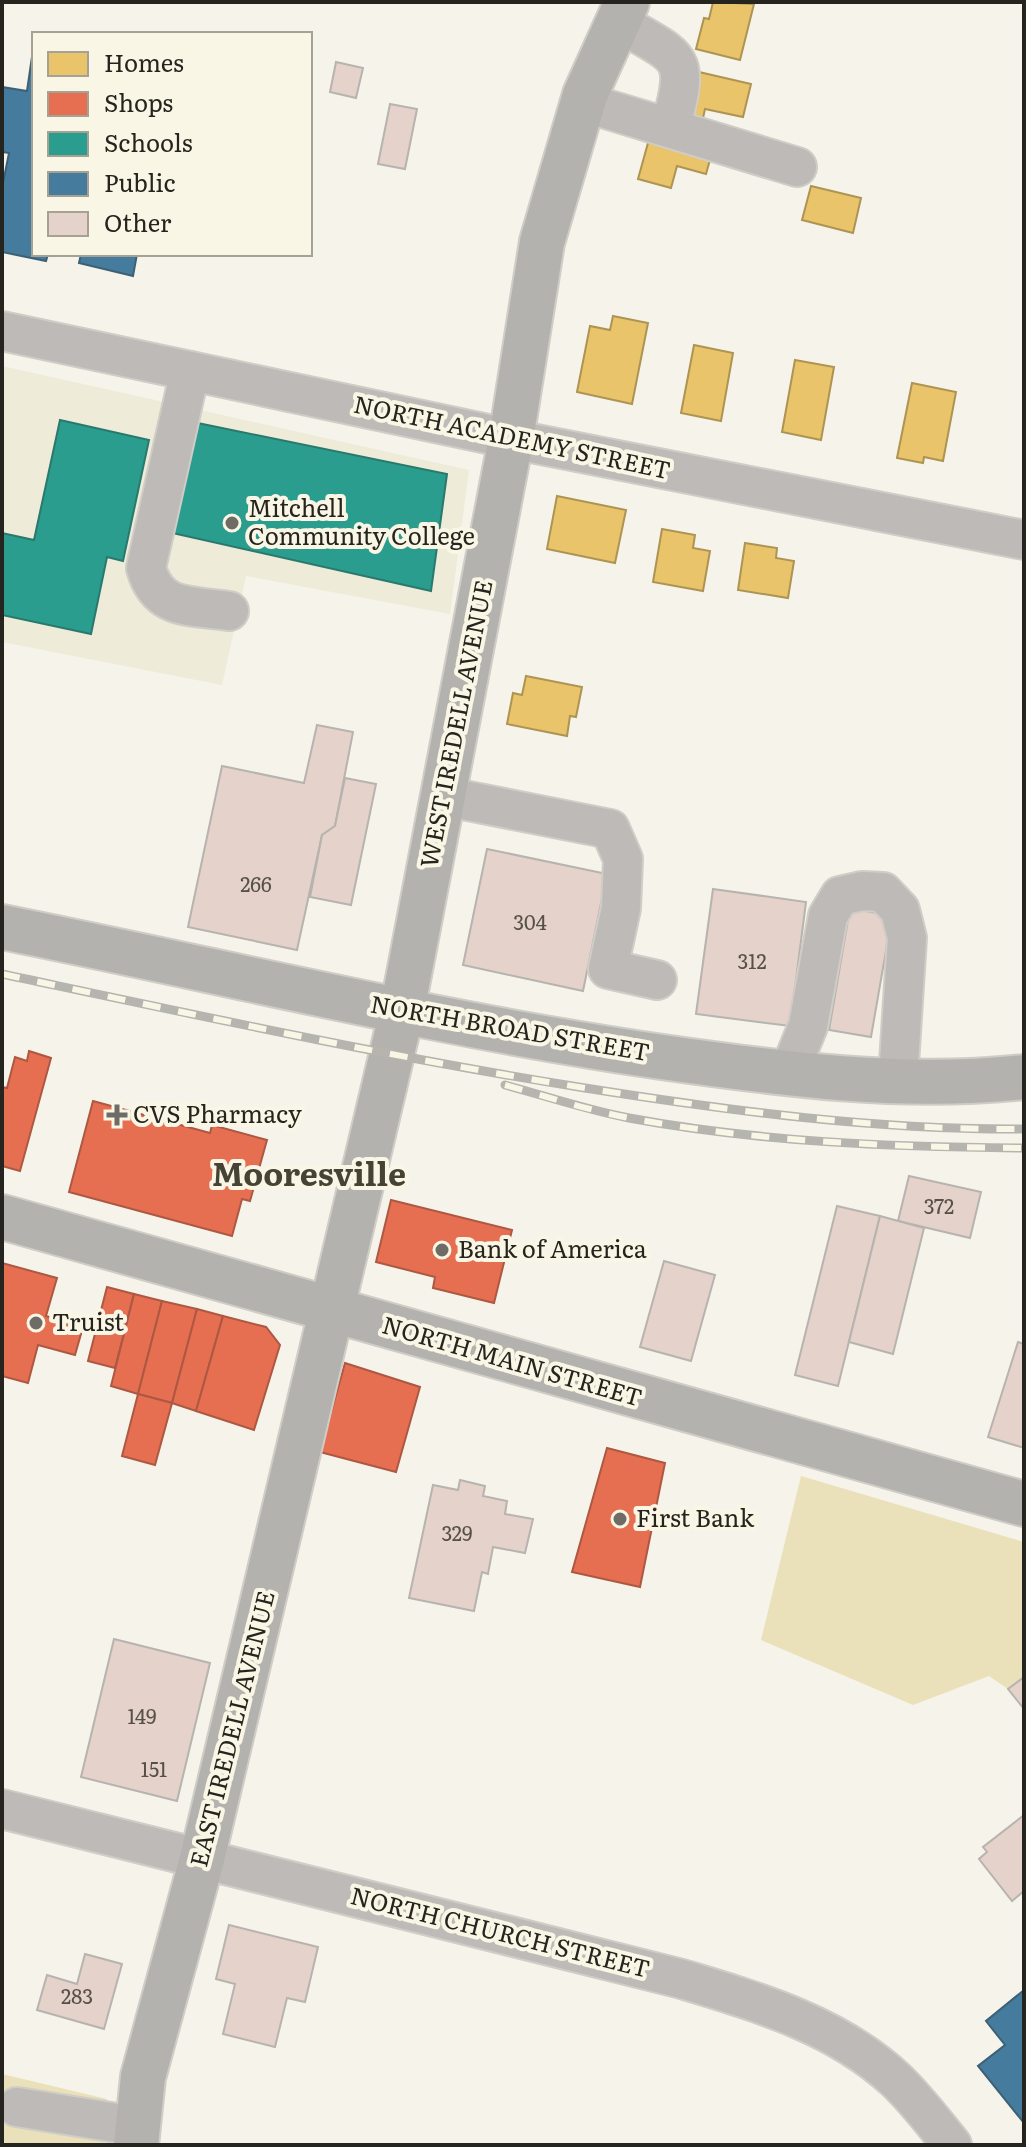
<svg xmlns="http://www.w3.org/2000/svg" width="1026" height="2147" font-family="Literata,serif">
  <style>
    .built { fill: #efebd9 }
    .green { fill: #eae1ba }
    .homes { fill: #e9c46a; stroke: #ae9453; stroke-width: 2 }
    .shops { fill: #e76f51; stroke: #ad5842; stroke-width: 2 }
    .schools { fill: #2a9d8f; stroke: #29796d; stroke-width: 2 }
    .public { fill: #457b9d; stroke: #3c6177; stroke-width: 2 }
    .building { fill: #e4d2cb; stroke: #b7b3ae; stroke-width: 2 }
    .lines { fill: none; stroke-linecap: round; stroke-linejoin: round }
    .minor-casing { stroke: #cfcdc6; stroke-width: 42 }
    .major-casing { stroke: #cfcdc6; stroke-width: 48 }
    .minor { stroke: #bdbab8; stroke-width: 38 }
    .major { stroke: #b4b2ae; stroke-width: 44 }
    .rail-casing { stroke: #b6b4af; stroke-width: 9 }
    .rail { stroke: #faf6e5; stroke-width: 6; stroke-dasharray: 18; stroke-linecap: butt }
    .poi-dot { fill: #6e6c65; stroke: #faf6e5; stroke-width: 3 }
    .labels { text-anchor: middle; stroke-width: 8; stroke-linejoin: round; paint-order: stroke }
    .number-label { font-size: 20px; fill: #565049 }
    .street-label { font-size: 24px; fill: #26241e; stroke: #faf6e5 }
    .poi-label { font-size: 24px; fill: #26241e; stroke: #faf6e5; text-anchor: start }
    .district-label { font-size: 32px; font-weight: bold; fill: #464335; stroke: #faf6e5 }
  </style>
  <rect width="100%" height="100%" fill="#f5f3ea"/>
  <polygon class="built" points="2,366 469,470 450,614 246,576 222,685 2,642"/>
  <g class="green">
    <polygon points="801,1476 1024,1542 1024,1677 1008,1689 989,1676 913,1705 761,1640"/>
    <polygon points="2,2074 107,2099 104,2145 2,2145"/>
  </g>
  <g class="homes">
    <polygon points="713,2 754,4 740,60 696,49 704,18 709,19"/>
    <polygon points="699,72 751,84 743,117 705,109 703,118 689,115"/>
    <polygon points="651,132 713,149 706,174 677,166 671,188 638,179"/>
    <polygon points="811,186 861,198 853,233 802,220"/>
    <polygon points="613,316 648,323 632,404 577,392 590,326 610,330"/>
    <polygon points="694,345 733,353 721,421 681,413"/>
    <polygon points="795,360 834,367 821,440 782,432"/>
    <polygon points="912,383 956,392 943,461 924,457 923,463 897,458"/>
    <polygon points="557,496 626,510 615,563 547,549"/>
    <polygon points="662,529 695,535 693,548 710,551 703,591 653,582"/>
    <polygon points="745,543 777,548 776,558 794,561 788,598 738,590"/>
    <polygon points="526,676 582,687 576,717 570,716 567,736 507,724 513,693 522,695"/>
  </g>
  <g class="shops">
    <polygon points="29,1051 51,1058 20,1171 2,1166 2,1087 7,1088 15,1057 27,1061"/>
    <polygon points="93,1101 210,1133 212,1125 267,1140 250,1201 242,1199 232,1236 69,1192"/>
    <polygon points="391,1200 512,1230 494,1303 433,1288 435,1277 376,1262"/>
    <polygon points="2,1263 57,1278 46,1316 83,1327 75,1355 38,1345 28,1383 2,1376"/>
    <polygon points="107,1287 134,1294 115,1368 88,1361"/>
    <polygon points="134,1294 162,1301 138,1394 111,1386"/>
    <polygon points="162,1301 197,1309 172,1403 138,1394"/>
    <polygon points="197,1309 223,1316 196,1411 172,1403"/>
    <polygon points="223,1316 266,1327 280,1345 254,1430 196,1411"/>
    <polygon points="345,1363 420,1387 396,1472 320,1452"/>
    <polygon points="138,1394 172,1403 155,1465 122,1456"/>
    <polygon points="607,1448 665,1463 640,1587 572,1572"/>
  </g>
  <g class="schools">
    <polygon points="60,420 149,440 123,561 107,557 91,634 2,615 2,533 34,540"/>
    <polygon points="188,421 447,474 431,591 159,530"/>
  </g>
  <g class="public">
    <polygon points="33,50 34,254 48,254 46,261 2,252 2,188 9,153 2,152 2,87 27,91"/>
    <polygon points="81,254 137,254 133,276 79,263"/>
    <polygon points="1024,1990 1024,2123 978,2066 1005,2045 986,2021"/>
  </g>
  <g class="building">
    <polygon points="336,62 363,68 356,98 330,92"/>
    <polygon points="390,104 417,109 405,169 378,164"/>
    <polygon points="317,725 353,732 335,826 322,835 297,950 188,927 222,766 304,783"/>
    <polygon points="345,778 376,784 351,905 310,897 322,835 335,826"/>
    <polygon points="487,849 607,874 583,991 463,965"/>
    <polygon points="713,889 806,902 790,1026 696,1014"/>
    <polygon points="850,908 892,916 871,1037 829,1030"/>
    <polygon points="909,1176 981,1192 970,1238 898,1221"/>
    <polygon points="837,1206 880,1216 838,1386 795,1375"/>
    <polygon points="880,1216 924,1228 893,1354 849,1342"/>
    <polygon points="664,1261 715,1275 691,1361 640,1347"/>
    <polygon points="1018,1342 1024,1344 1024,1448 988,1437"/>
    <polygon points="460,1480 485,1486 483,1496 507,1501 505,1514 533,1519 525,1553 493,1547 488,1574 482,1572 474,1611 409,1598 433,1485 458,1490"/>
    <polygon points="114,1639 210,1663 177,1801 81,1777"/>
    <polygon points="1024,1677 1024,1709 1008,1689"/>
    <polygon points="1024,1815 1024,1891 1012,1901 979,1859 987,1852 983,1847"/>
    <polygon points="229,1925 318,1947 305,2002 287,1998 275,2047 223,2034 235,1984 216,1979"/>
    <polygon points="85,1954 122,1964 104,2029 37,2010 47,1975 77,1984"/>
  </g>
  <g class="lines">
    <g class="minor-casing">
      <g id="minor">
        <path d="M618,22c62,37 74,31 52,106"/>
        <polyline points="583,102 797,167"/>
        <polyline points="2,331 511,439 1024,540"/>
        <path d="M190,371l-44,197c12,43 44,37 83,43"/>
        <polyline points="443,796 610,829 623,859 621,908 608,969 657,980"/>
        <polyline points="788,1075 808,1026 828,916 840,896 862,891 883,892 900,910 907,938 898,1079"/>
        <path d="M2,1809l680,170c76,23 155,46 214,101 21,20 38,43 56,65"/>
        <polyline points="17,2107 135,2126"/>
      </g>
    </g>
    <g class="major-casing">
      <g id="major">
        <path d="M2,927c220,44 438,98 660,130 119,17 241,33 362,20"/>
        <polyline points="2,1217 1024,1504"/>
        <polyline points="136,2145 143,2077 202,1859 402,1011 511,439 542,242 585,95 627,2"/>
      </g>
    </g>
    <use href="#minor" class="minor"/>
    <use href="#major" class="major"/>
    <g class="rail-casing">
      <g id="rail">
        <path d="M2,974c194,41 387,83 583,114 146,23 290,42 439,41"/>
        <path d="M505,1085c41,11 82,25 124,33 130,24 263,29 395,30"/>
      </g>
    </g>
    <use href="#rail" class="rail"/>
  </g>
  <g class="poi-dot">
    <circle cx="232" cy="523" r="8"/>
    <path d="M113 1103h8v8h8v8h-8v8h-8v-8h-8v-8h8z"/>
    <circle cx="442" cy="1250" r="8"/>
    <circle cx="36" cy="1323" r="8"/>
    <circle cx="620" cy="1519" r="8"/>
  </g>
  <g class="labels">
    <g class="number-label">
      <text x="256" y="892">266</text>
      <text x="530" y="930">304</text>
      <text x="752" y="969">312</text>
      <text x="939" y="1214">372</text>
      <text x="457" y="1541">329</text>
      <text x="142" y="1724">149</text>
      <text x="154" y="1777">151</text>
      <text x="77" y="2004">283</text>
    </g>
    <g class="street-label">
      <text transform="translate(512 438) rotate(12)" y="8">NORTH ACADEMY STREET</text>
      <text transform="translate(457 724) rotate(-79)" y="8">WEST IREDELL AVENUE</text>
      <text transform="translate(510 1029) rotate(10)" y="8">NORTH BROAD STREET</text>
      <text transform="translate(512 1362) rotate(16)" y="8">NORTH MAIN STREET</text>
      <text transform="translate(233 1729) rotate(-76)" y="8">EAST IREDELL AVENUE</text>
      <text transform="translate(500 1933) rotate(14)" y="8">NORTH CHURCH STREET</text>
    </g>
    <g class="poi-label">
      <text x="248" y="517">Mitchell<tspan x="248" dy="28">Community College</tspan></text>
      <text x="133" y="1123">CVS Pharmacy</text>
      <text x="458" y="1258">Bank of America</text>
      <text x="52" y="1331">Truist</text>
      <text x="636" y="1527">First Bank</text>
    </g>
    <g class="district-label">
      <text x="309" y="1186">Mooresville</text>
    </g>
  </g>
  <rect width="1026" height="2147" fill="none" stroke="#26241e" stroke-width="8"/>
  <rect x="32" y="32" width="280" height="224" fill="#faf6e5" stroke="#a5a295" stroke-width="2"/>
  <rect x="48" y="52" width="40" height="24" fill="#e9c46a" stroke="#a5a295" stroke-width="2"/>
  <text x="104" y="72" font-size="24" fill="#26241e">Homes</text>
  <rect x="48" y="92" width="40" height="24" fill="#e76f51" stroke="#a5a295" stroke-width="2"/>
  <text x="104" y="112" font-size="24" fill="#26241e">Shops</text>
  <rect x="48" y="132" width="40" height="24" fill="#2a9d8f" stroke="#a5a295" stroke-width="2"/>
  <text x="104" y="152" font-size="24" fill="#26241e">Schools</text>
  <rect x="48" y="172" width="40" height="24" fill="#457b9d" stroke="#a5a295" stroke-width="2"/>
  <text x="104" y="192" font-size="24" fill="#26241e">Public</text>
  <rect x="48" y="212" width="40" height="24" fill="#e4d2cb" stroke="#a5a295" stroke-width="2"/>
  <text x="104" y="232" font-size="24" fill="#26241e">Other</text>
</svg>
